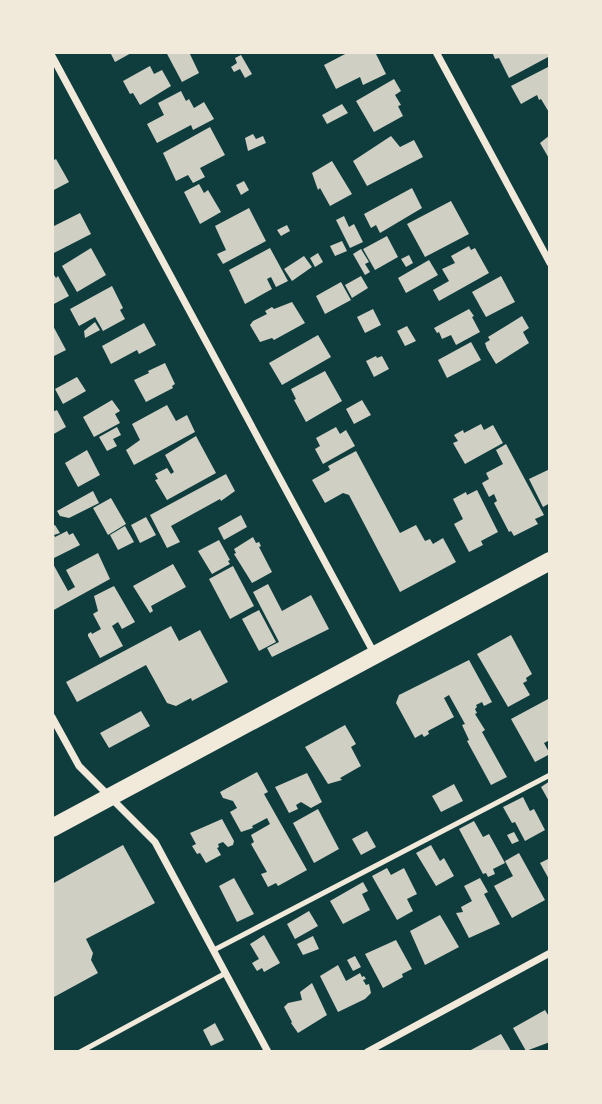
<svg xmlns="http://www.w3.org/2000/svg" width="602" height="1104" font-family="Rubik,sans-serif">
  <style>
    .building { fill: #cfcfc3 }
    .lines { fill: none; stroke-linecap: round; stroke-linejoin: round }
    .service { stroke: #f1e9da; stroke-width: 5 }
    .minor { stroke: #f1e9da; stroke-width: 7 }
    .primary { stroke: #f1e9da; stroke-width: 18 }
  </style>
  <rect width="100%" height="100%" fill="#0f3d3e"/>
  <g class="building">
    <polygon points="110,52 133,52 115,62"/>
    <polygon points="166,52 189,52 199,73 182,82"/>
    <polygon points="349,52 375,52 386,74 363,85 360,77 336,89 324,65"/>
    <polygon points="492,52 550,52 550,56 509,78 499,58 495,59"/>
    <polygon points="241,55 252,74 245,78 240,69 234,72 231,67 237,63 235,58"/>
    <polygon points="150,66 154,74 162,70 171,86 140,105 133,93 130,94 123,81"/>
    <polygon points="550,66 550,114 541,99 539,100 537,95 521,104 511,86"/>
    <polygon points="394,79 401,91 395,95 401,105 398,106 403,116 374,132 356,101"/>
    <polygon points="181,91 186,101 189,99 194,108 204,102 214,119 193,130 191,125 157,143 147,124 164,115 158,103"/>
    <polygon points="342,104 348,113 327,124 322,115"/>
    <polygon points="210,127 225,155 200,168 205,177 193,183 188,175 176,181 163,153"/>
    <polygon points="253,134 256,139 263,136 266,143 248,151 245,138"/>
    <polygon points="550,135 550,160 540,143"/>
    <polygon points="391,136 400,147 414,140 423,157 367,186 353,161"/>
    <polygon points="56,159 69,182 52,191 52,161"/>
    <polygon points="332,161 352,194 330,206 320,188 318,190 312,173"/>
    <polygon points="244,181 249,190 241,195 236,185"/>
    <polygon points="199,184 204,193 208,190 221,212 200,224 184,192"/>
    <polygon points="412,188 422,208 380,233 376,225 371,228 364,214"/>
    <polygon points="451,201 469,234 425,257 407,224"/>
    <polygon points="249,208 266,241 223,264 217,254 226,250 215,226"/>
    <polygon points="80,213 91,234 52,254 52,227"/>
    <polygon points="344,216 349,227 354,224 363,242 350,248 336,220"/>
    <polygon points="287,225 290,231 281,236 277,230"/>
    <polygon points="387,236 398,257 375,270 363,249"/>
    <polygon points="342,241 347,251 335,256 330,246"/>
    <polygon points="469,246 471,250 475,248 489,273 439,301 433,290 449,281 442,269 455,263 451,256"/>
    <polygon points="91,248 106,275 77,292 62,266"/>
    <polygon points="270,248 288,281 276,287 271,277 267,279 272,289 245,304 229,270"/>
    <polygon points="361,249 369,262 365,264 370,272 365,275 353,254"/>
    <polygon points="318,253 323,262 315,267 310,258"/>
    <polygon points="409,255 413,263 406,267 401,259"/>
    <polygon points="304,256 312,267 292,281 284,269"/>
    <polygon points="429,260 438,275 406,293 398,278"/>
    <polygon points="52,272 56,278 58,276 69,296 52,305"/>
    <polygon points="361,276 368,288 352,298 345,285"/>
    <polygon points="501,276 515,302 486,317 472,292"/>
    <polygon points="341,282 351,300 325,314 316,296"/>
    <polygon points="112,286 123,308 120,310 125,319 103,331 95,317 79,326 70,309"/>
    <polygon points="292,302 305,323 274,340 272,338 260,342 250,325 253,321 267,314 265,311 272,307 274,309"/>
    <polygon points="373,309 381,325 365,333 357,317"/>
    <polygon points="469,309 474,316 472,317 480,332 456,345 451,335 442,339 439,332 437,333 434,328"/>
    <polygon points="522,316 529,328 523,332 529,343 496,364 487,349 485,343 490,340 488,337"/>
    <polygon points="95,322 100,330 85,338 84,331"/>
    <polygon points="144,323 156,345 139,354 137,350 111,364 102,346"/>
    <polygon points="52,324 66,350 52,357"/>
    <polygon points="407,326 416,341 405,346 397,331"/>
    <polygon points="318,335 331,357 282,385 269,363"/>
    <polygon points="471,342 481,360 447,378 438,360"/>
    <polygon points="376,356 377,358 382,356 389,369 374,377 366,361"/>
    <polygon points="165,363 175,384 172,386 173,388 146,402 134,380 149,373 148,371"/>
    <polygon points="325,371 342,401 306,422 294,400 296,399 291,389"/>
    <polygon points="77,377 86,391 63,404 55,389"/>
    <polygon points="112,400 120,411 115,414 120,423 94,437 83,417"/>
    <polygon points="362,400 371,415 354,424 346,409"/>
    <polygon points="167,405 176,421 187,415 195,432 134,465 126,450 140,440 132,424"/>
    <polygon points="57,410 66,427 52,435 52,412"/>
    <polygon points="481,424 484,430 493,425 503,443 465,464 453,443 458,441 454,435 463,430 464,433"/>
    <polygon points="117,427 121,435 113,439 117,446 107,451 99,437"/>
    <polygon points="336,427 340,434 346,430 355,446 323,464 315,449 320,446 316,438"/>
    <polygon points="196,436 216,473 167,500 155,480 158,479 155,474 167,468 171,474 174,472 165,455"/>
    <polygon points="506,444 544,515 535,519 538,524 514,536 511,531 509,532 494,503 497,501 494,494 489,497 482,483 489,479 486,473 503,464 496,450"/>
    <polygon points="87,450 100,475 78,487 65,463"/>
    <polygon points="356,451 400,533 416,525 425,541 430,539 433,544 443,538 456,562 400,592 349,495 343,493 325,503 312,480 330,470 328,466"/>
    <polygon points="550,469 550,503 543,507 529,479"/>
    <polygon points="226,474 235,491 221,501 220,499 171,526 180,542 167,548 150,515"/>
    <polygon points="477,490 498,532 481,541 483,545 469,552 454,524 463,519 453,499 466,492 467,495"/>
    <polygon points="93,491 99,503 69,518 60,516 57,511"/>
    <polygon points="111,498 126,524 108,535 93,508"/>
    <polygon points="241,515 247,527 224,540 218,528"/>
    <polygon points="146,517 156,535 140,543 131,525"/>
    <polygon points="55,525 60,533 54,535 55,537 67,531 69,535 73,533 80,545 52,559 52,526"/>
    <polygon points="125,526 134,542 118,550 110,535"/>
    <polygon points="253,537 256,543 259,542 261,546 259,547 272,572 252,583 234,554 236,553 234,549"/>
    <polygon points="219,540 230,560 228,561 230,564 212,574 198,551"/>
    <polygon points="98,553 110,579 52,611 52,562 68,591 75,587 66,570"/>
    <polygon points="173,564 186,587 151,606 153,611 150,613 133,586"/>
    <polygon points="233,566 254,606 230,619 209,579"/>
    <polygon points="268,584 282,611 311,595 329,629 272,657 267,648 279,642 253,592"/>
    <polygon points="114,586 135,622 122,629 118,622 112,626 123,646 100,658 88,636 88,634 91,632 92,634 101,629 93,614 98,611 94,596"/>
    <polygon points="259,610 276,642 259,651 242,619"/>
    <polygon points="171,626 179,641 200,630 228,682 192,701 191,698 176,706 167,703 146,665 77,702 66,682"/>
    <polygon points="511,635 532,674 526,678 527,681 523,683 530,695 508,707 477,654"/>
    <polygon points="469,660 492,702 484,706 482,702 476,705 477,707 475,709 477,713 475,714 485,730 482,732 507,777 491,785 467,741 469,740 462,725 465,724 449,695 444,698 454,717 428,731 429,734 424,737 422,734 415,738 396,703 399,695"/>
    <polygon points="550,698 550,740 544,743 550,754 535,762 511,719"/>
    <polygon points="141,711 150,726 109,748 100,733"/>
    <polygon points="345,725 356,744 351,747 361,766 340,778 342,780 328,784 305,747"/>
    <polygon points="257,772 268,792 264,794 307,870 278,886 276,883 268,887 261,874 267,872 251,844 254,842 251,835 270,824 267,818 252,826 253,828 241,832 230,812 237,808 233,801 223,798 220,792"/>
    <polygon points="307,773 322,802 311,808 301,802 296,805 298,809 289,813 275,787"/>
    <polygon points="550,781 550,803 541,787"/>
    <polygon points="454,784 463,801 441,812 432,796"/>
    <polygon points="523,797 530,811 534,809 545,830 525,841 515,822 512,823 503,807"/>
    <polygon points="318,809 339,849 314,863 293,823"/>
    <polygon points="222,819 234,841 233,845 228,847 223,842 218,844 219,847 217,848 221,855 206,863 200,853 197,854 192,846 196,844 190,833"/>
    <polygon points="474,821 483,837 489,834 505,863 493,869 495,874 488,877 486,873 483,874 459,829"/>
    <polygon points="367,831 376,847 361,855 352,839"/>
    <polygon points="514,832 519,841 512,844 507,835"/>
    <polygon points="123,845 155,903 86,939 93,953 91,960 98,973 54,997 52,884"/>
    <polygon points="431,845 440,861 444,858 454,876 436,886 416,853"/>
    <polygon points="519,853 545,900 512,918 494,886 513,876 505,861"/>
    <polygon points="550,858 550,881 540,863"/>
    <polygon points="387,868 391,875 404,868 417,894 407,899 413,911 397,920 372,876"/>
    <polygon points="234,878 254,914 237,922 219,886"/>
    <polygon points="480,878 488,892 484,894 500,924 469,938 456,913 463,912 461,907 472,901 464,886"/>
    <polygon points="363,882 368,891 362,894 370,910 343,924 330,901"/>
    <polygon points="309,911 318,926 295,939 287,924"/>
    <polygon points="440,915 459,947 425,965 410,931"/>
    <polygon points="264,935 280,963 264,972 262,968 257,971 252,963 259,959 250,944"/>
    <polygon points="313,936 319,949 303,955 297,944"/>
    <polygon points="396,940 412,969 402,974 403,977 383,988 365,954"/>
    <polygon points="355,956 361,967 353,971 347,960"/>
    <polygon points="338,965 346,981 360,973 362,977 364,976 366,979 363,980 366,985 369,984 371,993 365,999 338,1012 320,976"/>
    <polygon points="312,983 327,1015 298,1033 291,1023 292,1022 284,1007 288,1003 302,1000 300,992"/>
    <polygon points="545,1010 550,1018 550,1042 526,1051 513,1028"/>
    <polygon points="215,1023 224,1040 211,1046 203,1030"/>
    <polygon points="501,1034 511,1051 469,1051"/>
  </g>
  <g class="lines">
    <g class="service">
      <polyline points="214,950 550,775"/>
      <polyline points="80,1052 226,973"/>
    </g>
    <g class="minor">
      <polyline points="436,52 550,263"/>
      <polyline points="52,56 374,653"/>
      <polyline points="52,717 79,766 155,842 268,1052"/>
      <polyline points="367,1052 550,953"/>
    </g>
    <polyline class="primary" points="52,828 550,561"/>
  </g>
  <rect width="602" height="1104" fill="none" stroke="#f1e9da" stroke-width="108"/>
</svg>
